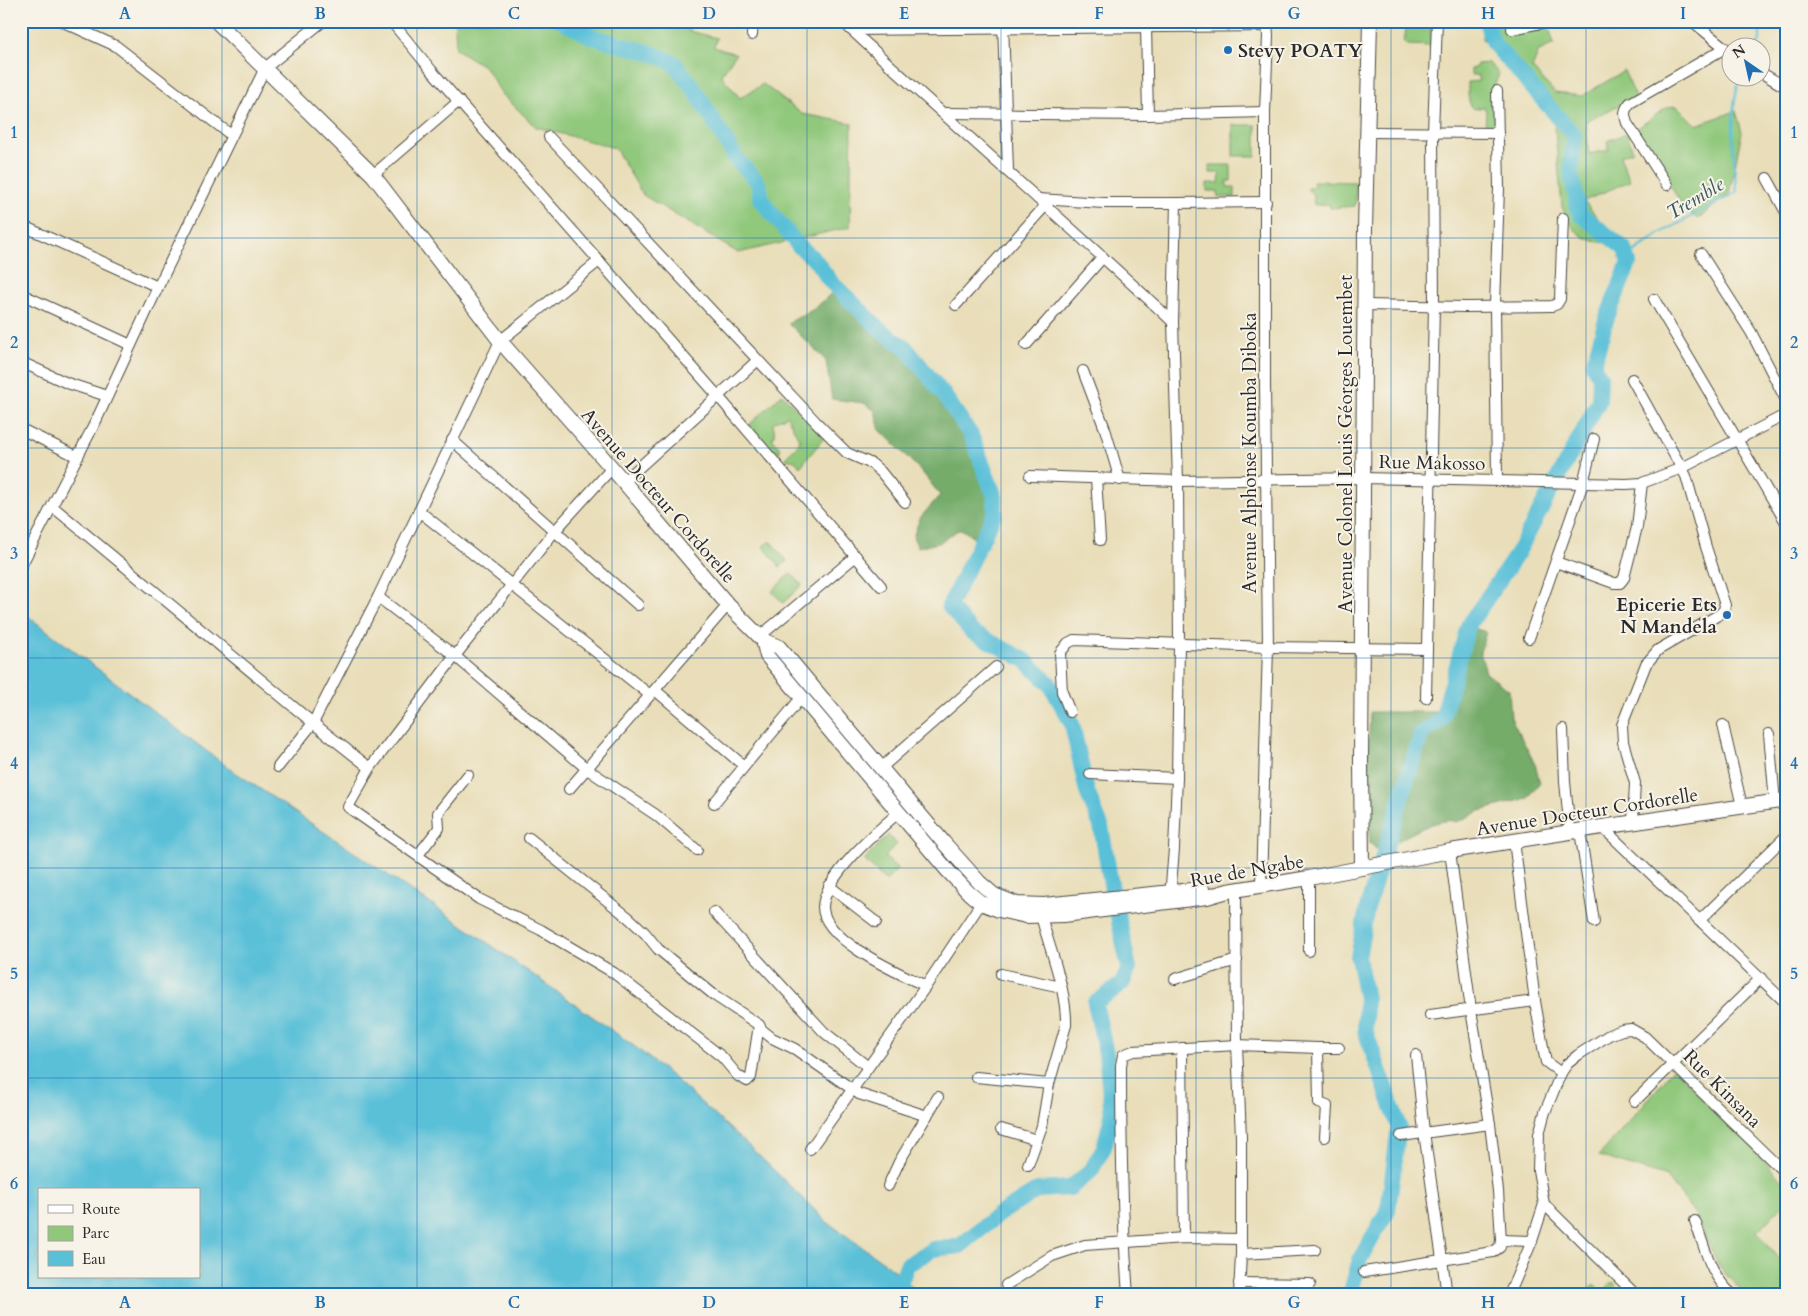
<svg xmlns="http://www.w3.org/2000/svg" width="1808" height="1316" font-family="Cardo,serif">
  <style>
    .green { fill: #90c87b; stroke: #5e7a53 }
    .forest { fill: #74ac6b; stroke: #506c4b }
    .water { fill: #5ac0d8; stroke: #427682; fill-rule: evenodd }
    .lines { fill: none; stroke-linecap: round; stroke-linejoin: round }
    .stream { stroke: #5ac0d8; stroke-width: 2.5 }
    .river { stroke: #5ac0d8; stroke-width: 16 }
    .street-casing { stroke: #484640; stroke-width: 12 }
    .secondary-casing { stroke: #484640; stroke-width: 16 }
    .street { stroke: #fff; stroke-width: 10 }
    .secondary { stroke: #fff; stroke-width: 14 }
    .grid { fill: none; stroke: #1f6fb2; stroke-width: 1; stroke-opacity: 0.55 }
    .poi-dot { fill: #1f6fb2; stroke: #f7f3e8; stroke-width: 2 }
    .labels { text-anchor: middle; stroke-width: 4; stroke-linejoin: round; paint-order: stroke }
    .poi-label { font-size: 19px; font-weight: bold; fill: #2b2b2b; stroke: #f7f3e8; text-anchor: start }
    .street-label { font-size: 19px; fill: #2b2b2b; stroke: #f7f3e8 }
    .water-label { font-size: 20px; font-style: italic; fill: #39585f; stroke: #f7f3e8 }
    .neatline { fill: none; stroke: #1f6fb2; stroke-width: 2 }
    .grid-label { font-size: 16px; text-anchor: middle; font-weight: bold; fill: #1f6fb2 }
  </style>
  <rect width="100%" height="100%" fill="#f7f3e8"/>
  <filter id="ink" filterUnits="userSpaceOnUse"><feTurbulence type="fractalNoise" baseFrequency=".02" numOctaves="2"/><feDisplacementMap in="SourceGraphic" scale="10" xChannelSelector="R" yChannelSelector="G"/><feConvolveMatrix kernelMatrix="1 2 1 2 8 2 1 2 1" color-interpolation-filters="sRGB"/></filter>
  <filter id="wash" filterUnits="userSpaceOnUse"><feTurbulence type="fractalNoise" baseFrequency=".0096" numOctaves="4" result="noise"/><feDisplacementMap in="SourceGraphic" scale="20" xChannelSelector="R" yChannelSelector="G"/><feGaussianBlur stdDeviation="1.12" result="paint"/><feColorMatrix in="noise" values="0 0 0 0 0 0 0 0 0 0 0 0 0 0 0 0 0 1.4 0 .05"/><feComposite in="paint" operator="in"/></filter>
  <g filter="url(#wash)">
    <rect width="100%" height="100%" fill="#e9deb9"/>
    <g class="green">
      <polygon points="456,21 692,21 689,31 717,38 714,47 736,54 721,75 740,98 763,84 802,114 852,123 850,227 738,253 643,195 615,148 536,127 502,94 485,67 456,49 455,25"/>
      <polygon points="1407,21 1430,21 1431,24 1431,46 1407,45 1404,43"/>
      <path d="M1483,21h48v9l18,-3 5,17 -15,7 -7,17 23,25 27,3 42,-25 12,26 -50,24 3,33 20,-4 -2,-9 20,-8 6,18 -13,5 10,25 -46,20 27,33 -2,9c-27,-1 -37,-12 -47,-36l-7,-77 -5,-23 -25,-16 -24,-33 -19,-19z"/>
      <path d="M1489,63l10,11 -5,13 1,42h-10l1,-18 -2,-4 -11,2c-6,-7 -5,-17 -5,-27l11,-1 -1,-6h-7v-6l5,-2 1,-3z"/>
      <polygon points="1677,106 1696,125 1736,111 1742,132 1729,194 1698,219 1685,209 1635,130 1667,107"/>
      <rect x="1233" y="125" width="23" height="31"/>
      <polygon points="1210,165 1231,165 1231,181 1227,181 1227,187 1235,187 1235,197 1218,197 1218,191 1207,191 1207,183 1219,183 1220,173 1210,173"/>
      <polygon points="1313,181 1356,182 1355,206 1330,208 1329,204 1314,205 1313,194 1307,189 1314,186"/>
      <path d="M782,394l42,44 -24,29 -5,-6 -9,-2c4,-9 10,-11 14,-18l-13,-25c-5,3 -10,3 -14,7l2,12 -3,3 8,11v3l-14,-5 -19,-20z"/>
      <polygon points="770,541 787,561 780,567 763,546"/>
      <polygon points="791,573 802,585 783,603 772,591"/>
      <polygon points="888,835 897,844 885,857 898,869 886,881 864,860"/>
      <polygon points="1673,1068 1737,1130 1787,1187 1787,1201 1757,1232 1787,1268 1787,1295 1745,1295 1720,1268 1693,1211 1667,1177 1599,1156 1663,1082"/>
      <polygon points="1613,1282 1616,1285 1607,1295 1583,1295 1595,1285 1602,1292"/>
    </g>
    <g class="forest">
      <polygon points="834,291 918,369 958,423 988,491 991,504 982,533 975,539 963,530 958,530 939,543 918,547 913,537 920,518 940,495 922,472 880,430 875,411 864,403 832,399 826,361 788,323 814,309"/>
      <path d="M1473,628l13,4 -6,20 6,21 23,17 2,28 24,46 5,19 -12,15 -48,13 -23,11c-19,-8 -60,20 -77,30l-10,-9 -3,-65 3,-66h78l10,-48z"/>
    </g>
    <path class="water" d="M21,611l208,157 239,161 166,117 41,33 75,68 77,75 76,54 14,19h-896zM39,1190h160v87h-160z"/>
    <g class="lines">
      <g class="stream">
        <polyline points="1756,48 1760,40 1760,21"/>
        <path d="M1629,263l1,-8 29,-21 78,-42c-4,-27 -8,-91 4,-114"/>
      </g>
      <g class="river">
        <polyline points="561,21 590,36 654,54 674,63 694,89 737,160 756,180 760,188 760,197 768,209 798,245 816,261 831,282 883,332 905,347 944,395 971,435 995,497 995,513 949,606 972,632 1025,660 1050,684 1072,724 1087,792 1101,826 1111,884 1129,968 1122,984 1095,1003 1106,1053 1112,1116 1104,1147 1091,1171 1070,1188 1038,1190 999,1214 960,1246 933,1249 907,1265 903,1276"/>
        <polyline points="1350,1295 1360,1259 1388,1210 1399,1127 1365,1030 1366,998 1358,957 1367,908 1421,734 1442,719 1468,626 1517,554 1599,401 1600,376 1593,366 1606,320 1629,263 1625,249 1579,213 1571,172 1574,135 1493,43 1486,21"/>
      </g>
    </g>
  </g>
  <g filter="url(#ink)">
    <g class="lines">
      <g class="street-casing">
        <g id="street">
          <polyline points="61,21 116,46 231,135"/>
          <polyline points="391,21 432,71 717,395 881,586"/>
          <path d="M842,21c109,102 222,199 331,301"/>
          <polyline points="1692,21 1730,52"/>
          <polyline points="1003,22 1008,171"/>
          <polyline points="1146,27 1148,115"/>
          <polyline points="1512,29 1551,21"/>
          <polyline points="851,30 1267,26"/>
          <polyline points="752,35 753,21"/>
          <polyline points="1760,72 1787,88"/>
          <polyline points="1497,91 1499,188 1495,306 1497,480"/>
          <polyline points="944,113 1148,115 1265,112"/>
          <polyline points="1367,132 1498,133"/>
          <polyline points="549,137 816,422 847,453 872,464 881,472 905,502"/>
          <polyline points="373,175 459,101"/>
          <polyline points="1767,178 1787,214"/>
          <path d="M1667,185l-40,-62c-3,-9 -3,-13 3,-20l95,-55"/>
          <polyline points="1038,199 1104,203 1176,203"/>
          <polyline points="21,225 158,287"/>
          <polyline points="1701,254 1751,332 1787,402"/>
          <polyline points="21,294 131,345"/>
          <polyline points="1654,299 1787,524"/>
          <polyline points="956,305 1046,205"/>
          <polyline points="1365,305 1465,307 1552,306 1557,304 1560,299 1563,218"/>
          <polyline points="1026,345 1103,257"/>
          <polyline points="21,362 67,383 107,396"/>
          <polyline points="1083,371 1105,429 1120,480"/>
          <polyline points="1632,379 1686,476 1706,547 1725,605 1724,610 1720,614 1658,650 1646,664 1622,725 1623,742 1635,783 1633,822"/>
          <polyline points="21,429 78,457"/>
          <polyline points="452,440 638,605"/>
          <polyline points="612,468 554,532 455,656 370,768 348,807 479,899 541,930 614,973 722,1057 738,1076 747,1081 751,1077 759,1025"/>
          <polyline points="1030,476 1178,481 1363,478 1626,484 1642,483 1682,468 1787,414"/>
          <polyline points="1096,478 1100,540"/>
          <polyline points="623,482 758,360"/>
          <polyline points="52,506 313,723 370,768"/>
          <polyline points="419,511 650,695"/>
          <polyline points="1556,562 1614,583 1620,583 1624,578 1637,527 1642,483"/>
          <polyline points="21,566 96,421 158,287 265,68 323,21"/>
          <polyline points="378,597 455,656 587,769 656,815 697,850"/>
          <polyline points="759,637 856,556"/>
          <polyline points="1529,638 1583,483 1594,439"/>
          <polyline points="655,690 744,766"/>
          <polyline points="1426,698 1434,306 1433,132 1437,21"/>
          <polyline points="1070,712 1062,692 1060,653 1068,643 1074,640 1268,647 1427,649"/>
          <polyline points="1723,725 1742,806"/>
          <polyline points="1563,729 1565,782 1570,832"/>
          <polyline points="1769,734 1775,802"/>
          <polyline points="278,767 313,723 378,597 500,341 599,261"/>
          <polyline points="881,768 996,667"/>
          <polyline points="1090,774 1177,778"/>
          <polyline points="569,789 728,605"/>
          <polyline points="714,803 801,698"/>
          <path d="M898,813c-22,19 -74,64 -75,94 0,34 78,67 103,79"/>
          <polyline points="1602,827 1787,1004"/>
          <polyline points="1580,831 1594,922"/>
          <polyline points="529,838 629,918 645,933 658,949 714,995 759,1025 762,1030 772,1038 795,1049 859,1094 927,1116"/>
          <polyline points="1514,841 1535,1001 1544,1053 1546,1062 1561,1073"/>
          <polyline points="418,855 439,828 438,813 468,775"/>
          <polyline points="1309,878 1309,951"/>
          <polyline points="1261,885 1268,647 1265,384 1265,112 1268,36 1267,21"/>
          <polyline points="829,886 876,922"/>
          <polyline points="1236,889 1237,1045 1241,1137 1241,1254 1239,1295"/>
          <polyline points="1170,897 1174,849 1177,778 1179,644 1178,481 1173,322 1176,203 1266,202"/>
          <polyline points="714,912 824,1032 868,1067"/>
          <polyline points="1699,921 1787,835"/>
          <polyline points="1001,974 1061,987"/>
          <polyline points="1175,979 1237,960"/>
          <polyline points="1430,1015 1535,1001"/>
          <polyline points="1182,1048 1184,1238"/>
          <polyline points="1318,1048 1319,1103 1327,1106 1325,1137"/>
          <polyline points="1416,1055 1424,1132 1447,1295"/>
          <polyline points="976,1077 1049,1084"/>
          <polyline points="1635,1101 1761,978"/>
          <polyline points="1001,1129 1037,1140"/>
          <polyline points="1401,1136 1490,1124"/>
          <polyline points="810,1149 926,986 981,903"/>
          <path d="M1028,1165l14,-39 7,-42 17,-59c1,-34 -16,-75 -25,-109"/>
          <polyline points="888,1186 899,1162 938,1097"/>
          <polyline points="1544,1204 1636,1295"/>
          <path d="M1695,1221c10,27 15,55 38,74"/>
          <polyline points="1501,1240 1532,1241"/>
          <polyline points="1241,1254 1315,1250"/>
          <polyline points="1364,1272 1493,1252 1500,1247 1501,1240 1498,1191 1490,1124 1471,1010 1450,851"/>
          <polyline points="1239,1283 1310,1284"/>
          <polyline points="1006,1285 1052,1256 1085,1245 1184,1238 1240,1239"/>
          <path d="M1128,1295c-6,-77 -7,-153 -7,-230l2,-10 10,-4 104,-6 81,3h21"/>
          <polyline points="1509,1295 1532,1241 1544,1204 1538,1170 1539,1134 1545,1112 1561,1073 1567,1064 1578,1055 1609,1035 1622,1030 1631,1029 1645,1037 1787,1175"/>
        </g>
      </g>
      <g class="secondary-casing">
        <g id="secondary">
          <polyline points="216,21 373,175 500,341 612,468 728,605 763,640 767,656 948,871 969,893 981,903 999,910 1026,916 1064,915 1207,897 1228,891 1309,878 1450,851 1602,827 1787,800"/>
          <polyline points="763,640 779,647 944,843 979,882 994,895 1017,904 1044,905 1202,889"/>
          <polyline points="1362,868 1361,761 1365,229 1370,21"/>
        </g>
      </g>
      <use href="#street" class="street"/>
      <use href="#secondary" class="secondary"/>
    </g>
  </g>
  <path class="grid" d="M222,21v1274M417,21v1274M612,21v1274M807,21v1274M1001,21v1274M1196,21v1274M1391,21v1274M1586,21v1274M21,238h1766M21,448h1766M21,658h1766M21,868h1766M21,1078h1766"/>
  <g class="poi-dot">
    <circle cx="1228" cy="50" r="5"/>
    <circle cx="1727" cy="615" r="5"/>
  </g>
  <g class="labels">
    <g class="poi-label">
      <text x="1238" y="57">Stevy POATY</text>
      <text x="1717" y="611" text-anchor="end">Epicerie Ets<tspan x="1717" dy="22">N Mandela</tspan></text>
    </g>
    <g class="street-label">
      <text transform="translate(1345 444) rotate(-90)" y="7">Avenue Colonel Louis Géorges Louembet</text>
      <text transform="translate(1249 453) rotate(-90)" y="7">Avenue Alphonse Koumba Diboka</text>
      <text transform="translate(1432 462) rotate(1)" y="7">Rue Makosso</text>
      <text transform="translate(659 495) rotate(49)" y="7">Avenue Docteur Cordorelle</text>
      <text transform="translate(1587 811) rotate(-9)" y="7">Avenue Docteur Cordorelle</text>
      <text transform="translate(1247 870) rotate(-10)" y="7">Rue de Ngabe</text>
      <text transform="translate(1723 1088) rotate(45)" y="7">Rue Kinsana</text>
    </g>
    <g class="water-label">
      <text transform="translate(1695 198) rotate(-31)" y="7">Tremble</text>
    </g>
  </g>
  <rect width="1808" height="1316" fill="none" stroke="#f7f3e8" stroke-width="55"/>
  <rect x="38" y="1188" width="162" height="90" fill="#f7f3e8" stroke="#a5a39c"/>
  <rect x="48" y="1205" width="25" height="8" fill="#ffffff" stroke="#a5a39c"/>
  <text x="82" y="1214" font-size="15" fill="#2b2b2b">Route</text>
  <rect x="48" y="1226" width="25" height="15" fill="#90c87b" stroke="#a5a39c"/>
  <text x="82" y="1238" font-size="15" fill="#2b2b2b">Parc</text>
  <rect x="48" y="1251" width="25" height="15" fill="#5ac0d8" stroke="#a5a39c"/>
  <text x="82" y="1264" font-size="15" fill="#2b2b2b">Eau</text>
  <g transform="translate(1746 62) rotate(326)"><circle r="24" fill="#f7f3e8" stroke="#a5a39c"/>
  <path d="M0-4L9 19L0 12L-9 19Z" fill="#1f6fb2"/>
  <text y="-8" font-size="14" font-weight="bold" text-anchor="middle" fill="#2b2b2b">N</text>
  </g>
  <rect x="28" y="28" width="1752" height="1260" class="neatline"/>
  <g class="grid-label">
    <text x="125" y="19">A</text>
    <text x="320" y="19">B</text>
    <text x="514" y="19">C</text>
    <text x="709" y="19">D</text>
    <text x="904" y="19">E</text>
    <text x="1099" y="19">F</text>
    <text x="1294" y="19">G</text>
    <text x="1488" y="19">H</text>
    <text x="1683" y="19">I</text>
    <text x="14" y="138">1</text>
    <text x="1794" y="138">1</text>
    <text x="14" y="348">2</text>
    <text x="1794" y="348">2</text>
    <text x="14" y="559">3</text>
    <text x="1794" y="559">3</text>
    <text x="14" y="769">4</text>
    <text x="1794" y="769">4</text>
    <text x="14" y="979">5</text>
    <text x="1794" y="979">5</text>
    <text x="14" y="1189">6</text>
    <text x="1794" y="1189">6</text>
    <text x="125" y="1308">A</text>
    <text x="320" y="1308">B</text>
    <text x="514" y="1308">C</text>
    <text x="709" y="1308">D</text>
    <text x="904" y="1308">E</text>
    <text x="1099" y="1308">F</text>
    <text x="1294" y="1308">G</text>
    <text x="1488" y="1308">H</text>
    <text x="1683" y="1308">I</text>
  </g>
</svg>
